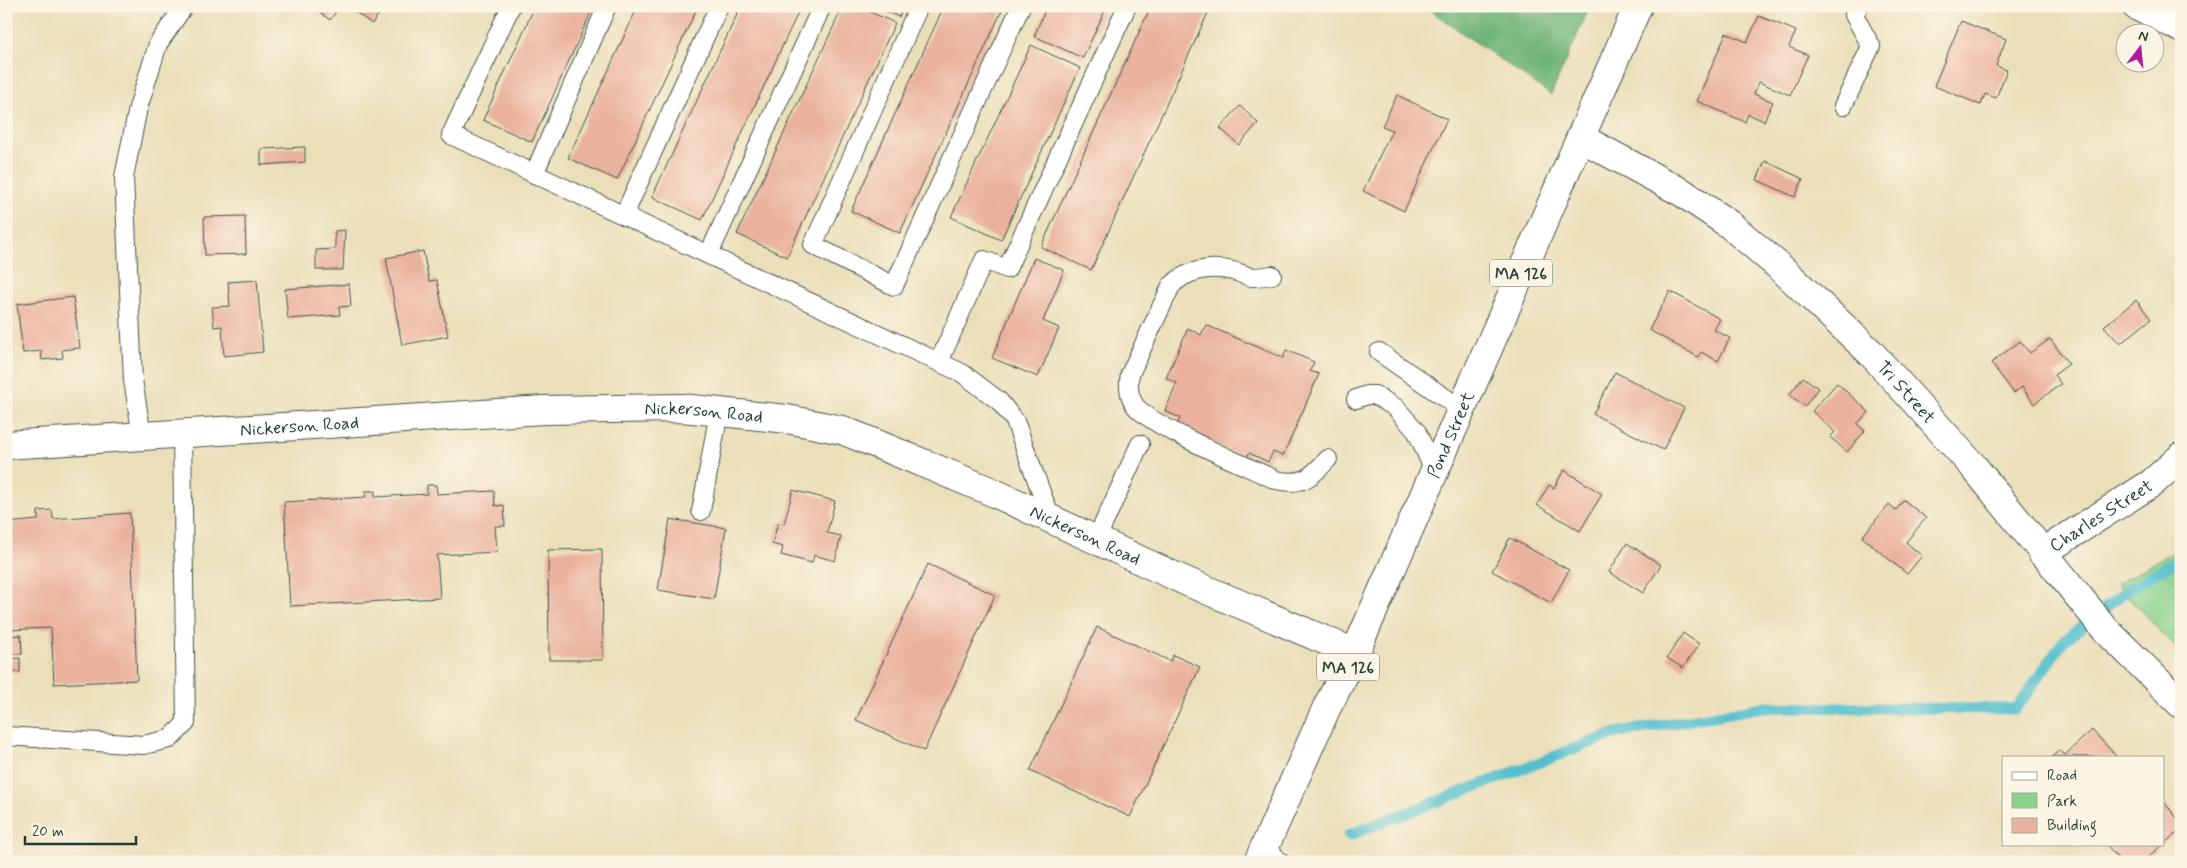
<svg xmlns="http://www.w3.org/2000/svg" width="2187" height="868" font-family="Mynerve,sans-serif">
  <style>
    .green { fill: #89d18c; stroke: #548760 }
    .forest { fill: #6eb378; stroke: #467856 }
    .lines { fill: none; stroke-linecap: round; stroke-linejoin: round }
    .stream { stroke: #53bfce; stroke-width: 11 }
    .building { fill: #eab29e }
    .service-casing { stroke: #3e5548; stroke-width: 20 }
    .minor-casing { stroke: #3e5548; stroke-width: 30 }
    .primary-casing { stroke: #3e5548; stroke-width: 30 }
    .service { stroke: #fff; stroke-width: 18 }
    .minor { stroke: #fff; stroke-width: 28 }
    .primary { stroke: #fff; stroke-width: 28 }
    .labels { text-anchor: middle; stroke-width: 4.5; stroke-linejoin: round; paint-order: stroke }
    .shield { fill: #fcf5e5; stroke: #617469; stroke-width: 1 }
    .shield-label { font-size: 16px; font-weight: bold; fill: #1f3d34 }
    .street-label { font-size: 18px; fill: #1f3d34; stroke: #fcf5e5 }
  </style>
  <rect width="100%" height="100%" fill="#fcf5e5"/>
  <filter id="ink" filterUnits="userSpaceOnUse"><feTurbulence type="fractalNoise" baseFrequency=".02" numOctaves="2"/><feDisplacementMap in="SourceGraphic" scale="10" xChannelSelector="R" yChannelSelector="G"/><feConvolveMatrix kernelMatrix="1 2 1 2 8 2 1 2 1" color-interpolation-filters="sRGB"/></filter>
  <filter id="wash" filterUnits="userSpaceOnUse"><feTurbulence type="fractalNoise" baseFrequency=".0096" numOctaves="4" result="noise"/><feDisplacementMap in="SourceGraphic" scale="20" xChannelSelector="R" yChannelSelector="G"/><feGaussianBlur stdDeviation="1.12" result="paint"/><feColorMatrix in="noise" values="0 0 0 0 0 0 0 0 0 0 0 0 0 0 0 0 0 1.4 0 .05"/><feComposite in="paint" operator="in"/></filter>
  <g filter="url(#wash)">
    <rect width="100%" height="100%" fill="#ebdfba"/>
    <polygon class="green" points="2181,548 2181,653 2116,584"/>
    <polygon class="forest" points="1424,6 1590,6 1551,95"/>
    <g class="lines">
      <polyline class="stream" points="1349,835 1616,733 1763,707 2016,709 2063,642 2127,590 2181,558"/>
    </g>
    <g id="blocks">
      <g class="building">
        <polygon points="311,6 340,6 330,20"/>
        <polygon points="347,6 384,6 372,24"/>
        <polygon points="535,6 594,6 532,142 483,120"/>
        <polygon points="638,6 698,6 617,180 568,158"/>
        <polygon points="741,6 801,6 702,220 652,197"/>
        <polygon points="843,6 857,6 895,23 787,257 737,234"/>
        <polygon points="874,6 904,6 899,17"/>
        <polygon points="944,6 1004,6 900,233 851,211"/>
        <polygon points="1047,6 1107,6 1083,58 1034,36"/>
        <polygon points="1151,6 1211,6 1091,270 1041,247"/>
        <polygon points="1759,16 1796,31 1789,47 1808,55 1790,95 1759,82 1754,94 1773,102 1764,121 1748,114 1745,122 1697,101 1726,33 1747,42"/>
        <polygon points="1961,21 2006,39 1996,66 2007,70 1996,98 1985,94 1981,105 1934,86"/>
        <polygon points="1031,45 1080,68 1001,240 951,217"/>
        <polygon points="1397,95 1447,119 1404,211 1363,191 1392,130 1382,126"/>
        <polygon points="1240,106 1258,123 1239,145 1220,128"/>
        <polygon points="305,147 305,162 261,165 261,149"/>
        <polygon points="1765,161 1803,179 1795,197 1757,180"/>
        <polygon points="245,216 246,254 205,255 204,217"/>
        <polygon points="345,230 343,270 316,270 316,250 335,249 335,231"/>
        <polygon points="423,251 429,281 437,280 448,336 402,345 386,258"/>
        <polygon points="1034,258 1064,270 1043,321 1059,328 1038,377 992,358"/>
        <polygon points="257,280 263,352 224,356 222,326 214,327 212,307 230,306 228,282"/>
        <polygon points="349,284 351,306 339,307 340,315 288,319 285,289"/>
        <polygon points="1670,291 1720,319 1714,330 1730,338 1718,361 1701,352 1698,357 1649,330"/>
        <polygon points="73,297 80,348 62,350 63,358 42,360 41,351 23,353 17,304"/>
        <polygon points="2136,300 2151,319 2120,344 2104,326"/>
        <polygon points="1206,325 1283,358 1286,350 1314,362 1310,371 1319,374 1283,456 1273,452 1268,462 1249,453 1247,459 1176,427 1180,418 1165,411 1177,383 1166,378 1188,328 1201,335"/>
        <polygon points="2050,339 2069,364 2054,375 2061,384 2034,404 2022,387 2014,393 1991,363 2020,341 2030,353"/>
        <polygon points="1615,372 1684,408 1663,450 1593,414"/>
        <polygon points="1803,377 1818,388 1805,406 1789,395"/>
        <polygon points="1837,383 1869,412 1857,424 1865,431 1847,452 1830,437 1835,432 1812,411"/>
        <polygon points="1564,470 1602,494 1580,531 1537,505 1549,485 1554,488"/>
        <polygon points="427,485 436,485 437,494 494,491 495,506 504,505 505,526 495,526 497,552 437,555 440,598 290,606 284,502 366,497 365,491 375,491 375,497 427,494"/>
        <polygon points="793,490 835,501 827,533 841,536 835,561 814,555 812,563 781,555 783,547 772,544 778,523 784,524"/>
        <polygon points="1904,500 1926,518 1906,542 1922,556 1907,574 1862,537 1889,504 1896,510"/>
        <polygon points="52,510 53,519 130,513 137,680 54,684 51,628 6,630 6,523 38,520 38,511"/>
        <polygon points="670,519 726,528 714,599 658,590"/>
        <polygon points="1510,538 1569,570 1551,603 1492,571"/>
        <polygon points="1627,543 1661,565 1643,593 1609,572"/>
        <polygon points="602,549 603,660 549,660 548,550"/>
        <polygon points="928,564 995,595 924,751 856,720"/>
        <polygon points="1097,627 1170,661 1173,655 1200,667 1130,817 1030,771"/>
        <polygon points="1683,633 1699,644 1683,668 1667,658"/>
        <polygon points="21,635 22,654 6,654 6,636"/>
        <polygon points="20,658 20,672 6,672 6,659"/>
        <polygon points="2092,730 2117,757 2052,757 2059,750 2065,755"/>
        <polygon points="2163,801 2181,823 2181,830 2163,844"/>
        <polygon points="2106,844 2163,844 2147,858 2150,862 2121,862"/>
      </g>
    </g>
  </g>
  <g filter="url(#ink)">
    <use href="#blocks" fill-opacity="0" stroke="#3e5548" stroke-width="1"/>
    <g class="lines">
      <g class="service-casing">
        <g id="service">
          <polyline points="511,6 451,135 962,373 999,401 1015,421 1051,519"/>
          <polyline points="919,6 813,245 894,286 1021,6"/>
          <polyline points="1843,106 1871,46 1854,15 1859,6"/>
          <polyline points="534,174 607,6"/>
          <polyline points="624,215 719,6"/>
          <polyline points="709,254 822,6"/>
          <path d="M1272,275c-6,1 -13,2 -20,2 -6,-1 -12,-4 -19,-6 -21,-5 -46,-2 -62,15l-41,88c-2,10 -2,20 4,30 12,21 115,63 142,76 27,6 34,-2 52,-21"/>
          <polyline points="1379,352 1461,409"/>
          <polyline points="939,362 984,260 1007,269 1127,6"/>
          <polyline points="1356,399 1367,395 1375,395 1396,408 1417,432 1434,471"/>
          <polyline points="142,436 133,380 124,177 138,108 158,44 184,6"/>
          <polyline points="701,511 719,412"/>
          <polyline points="1096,540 1140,444"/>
          <polyline points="6,736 143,745 170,739 186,723 182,433"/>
          <polyline points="1265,846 1280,862"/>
        </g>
      </g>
      <g class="minor-casing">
        <g id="minor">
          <polyline points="2136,6 2181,28"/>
          <path id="s1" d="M1581,138l102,55 47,32 52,44 89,84 103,114 131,162 76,75"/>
          <path id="s2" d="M6,445l537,-35 139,-2 105,11 55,11 42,17 106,44 193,89 172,73"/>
          <path id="s3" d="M2042,553l110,-70 29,-26"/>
        </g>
      </g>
      <g class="primary-casing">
        <g id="primary">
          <path id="s4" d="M1258,862l68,-153 29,-56 283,-647"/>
        </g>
      </g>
      <use href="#service" class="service"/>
      <use href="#minor" class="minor"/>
      <use href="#primary" class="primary"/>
    </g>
  </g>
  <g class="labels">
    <g class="shield">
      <rect x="1490" y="259.5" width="62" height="27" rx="4"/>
      <rect x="1317" y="653.5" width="62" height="27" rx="4"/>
    </g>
    <g class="shield-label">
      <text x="1521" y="279">MA 126</text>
      <text x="1348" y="673">MA 126</text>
    </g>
    <g class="street-label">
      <text dy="6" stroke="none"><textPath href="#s1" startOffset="416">Tri Street</textPath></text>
      <text dy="6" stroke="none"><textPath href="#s2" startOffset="699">Nickerson Road</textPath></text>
      <text dy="6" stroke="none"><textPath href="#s2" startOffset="294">Nickerson Road</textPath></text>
      <text dy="6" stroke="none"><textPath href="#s4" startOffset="469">Pond Street</textPath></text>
      <text dy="6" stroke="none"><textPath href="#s3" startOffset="70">Charles Street</textPath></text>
      <text dy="6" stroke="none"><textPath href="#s2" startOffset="1104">Nickerson Road</textPath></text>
    </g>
  </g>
  <rect width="2187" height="868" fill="none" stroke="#fcf5e5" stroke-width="25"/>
  <rect x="2002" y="756" width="162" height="90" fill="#fcf5e5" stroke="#a4ab9e"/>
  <rect x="2012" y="772" width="25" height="8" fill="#ffffff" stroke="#a4ab9e"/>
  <text x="2047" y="780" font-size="15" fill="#1f3d34">Road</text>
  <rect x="2012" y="793" width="25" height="15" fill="#89d18c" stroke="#a4ab9e"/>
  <text x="2047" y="806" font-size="15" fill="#1f3d34">Park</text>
  <rect x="2012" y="818" width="25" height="15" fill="#eab29e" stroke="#a4ab9e"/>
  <text x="2047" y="830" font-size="15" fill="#1f3d34">Building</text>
  <g transform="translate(2140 48) rotate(16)"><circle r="24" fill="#fcf5e5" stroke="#a4ab9e"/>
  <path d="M0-4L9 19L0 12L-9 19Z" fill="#b5179e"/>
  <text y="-8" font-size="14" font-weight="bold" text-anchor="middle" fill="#1f3d34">N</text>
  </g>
  <path d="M25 836v8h111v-8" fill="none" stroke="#1f3d34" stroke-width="2.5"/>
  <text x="32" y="836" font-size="15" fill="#1f3d34" stroke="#fcf5e5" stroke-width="4" paint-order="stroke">20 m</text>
</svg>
